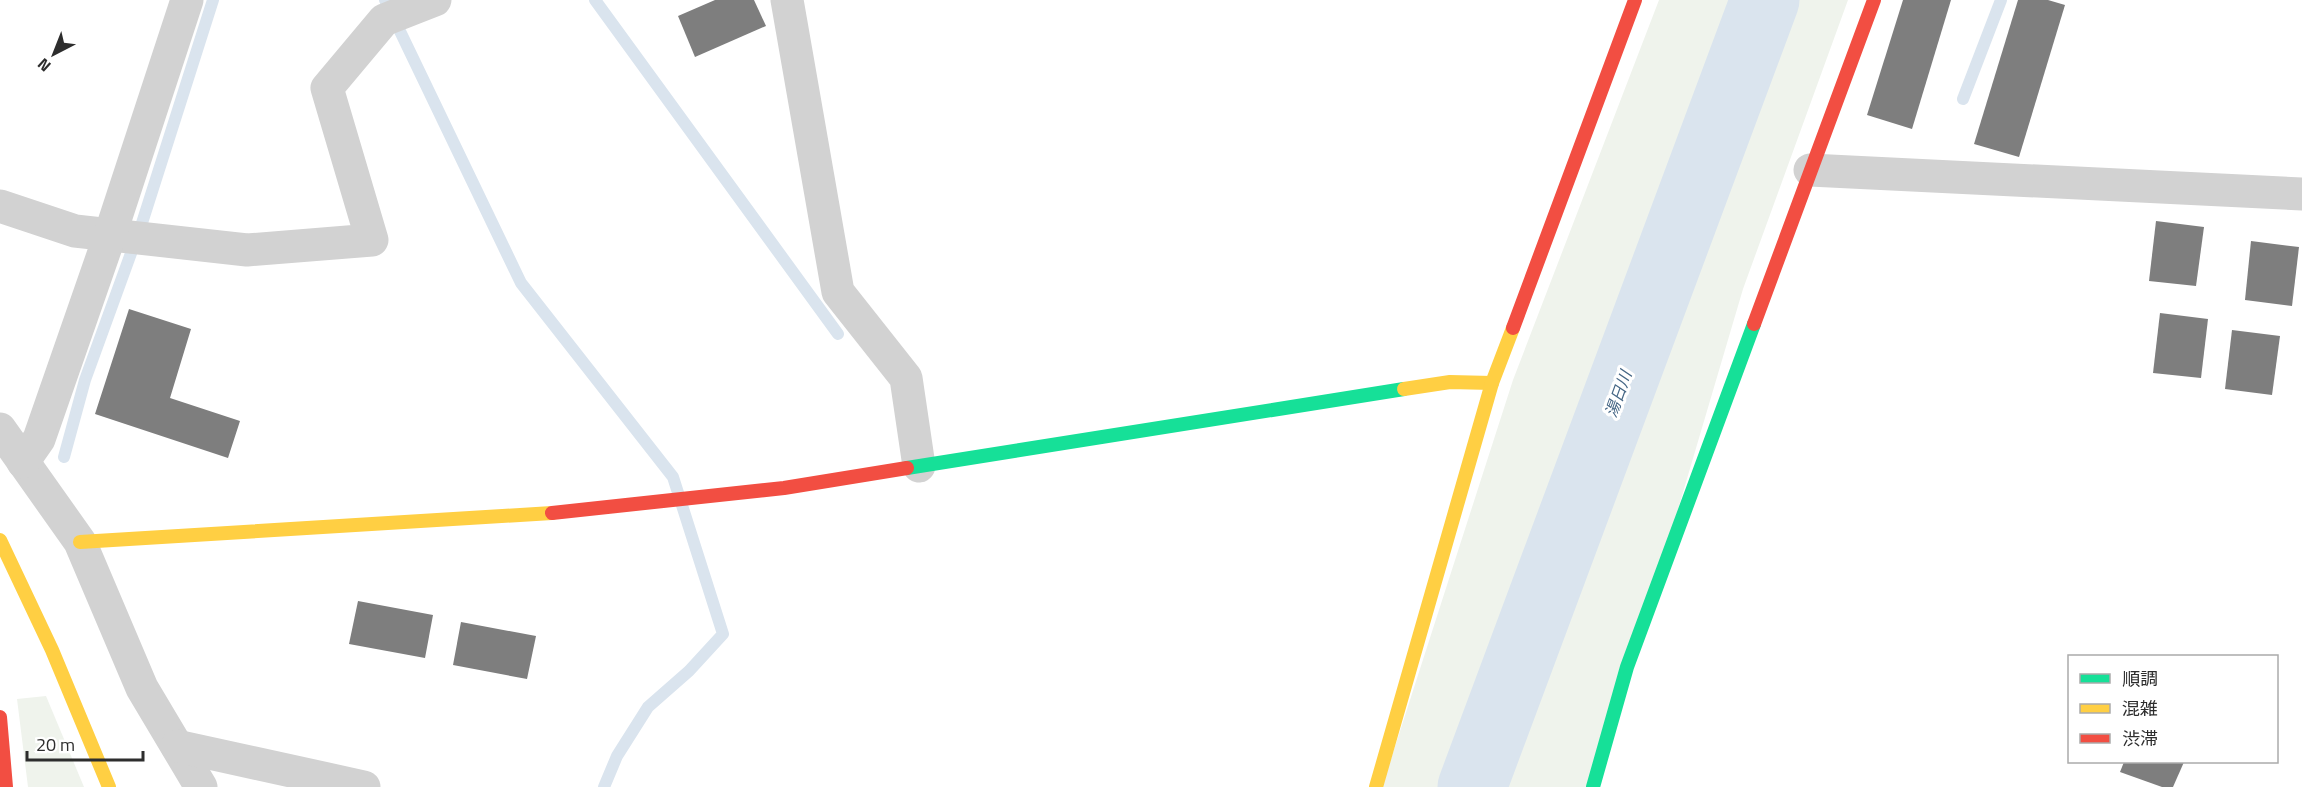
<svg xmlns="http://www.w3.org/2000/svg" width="2302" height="787" font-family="'Titillium Web','Noto Sans JP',sans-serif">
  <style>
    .green { fill: #eff3ec }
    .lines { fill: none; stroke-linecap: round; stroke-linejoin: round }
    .stream { stroke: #dae4ee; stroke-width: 12 }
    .river { stroke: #dae4ee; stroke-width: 69 }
    .building { fill: #7e7e7e }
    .street { stroke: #d2d2d2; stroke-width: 33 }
    .fast { stroke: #16e098; stroke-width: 14 }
    .slow { stroke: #ffcf43; stroke-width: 14 }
    .jam { stroke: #f24e42; stroke-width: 14 }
    .labels { text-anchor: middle; stroke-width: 6; stroke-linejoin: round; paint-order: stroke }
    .water-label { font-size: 16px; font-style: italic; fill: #456685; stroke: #fff }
  </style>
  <rect width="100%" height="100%" fill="#fff"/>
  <g class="green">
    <polygon points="1659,0 1848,0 1743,289 1596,787 1382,787 1513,380"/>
    <polygon points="46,696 84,787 28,787 17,699"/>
  </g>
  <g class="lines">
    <g class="stream">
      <polyline points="385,0 521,283 673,477 723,634 689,671 648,707 617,756 604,787"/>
      <polyline points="595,0 838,334"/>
      <polyline points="1963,99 2001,0"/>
      <polyline points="64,457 85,380 142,223 213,0"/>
    </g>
    <polyline class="river" points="1472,787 1765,0"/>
  </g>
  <g class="building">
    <polygon points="715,0 754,0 766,26 695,57 678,16"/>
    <polygon points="1903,0 1951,0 1912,129 1867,115"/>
    <polygon points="2018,0 2048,0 2065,5 2019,157 1974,144"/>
    <polygon points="2156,221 2204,227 2196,286 2149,281"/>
    <polygon points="2251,241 2299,247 2292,306 2245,300"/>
    <polygon points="129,309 191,329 170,398 240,421 228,458 95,414"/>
    <polygon points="2160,313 2208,319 2201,378 2153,373"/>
    <polygon points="2232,330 2280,336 2272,395 2225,389"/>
    <polygon points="358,601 433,615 425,658 349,644"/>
    <polygon points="461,622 536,636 527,679 453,665"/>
    <polygon points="2124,762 2184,762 2173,787 2162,787 2120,772"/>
  </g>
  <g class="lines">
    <g class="street">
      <polyline points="787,0 838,292 906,378 919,466"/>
      <polyline points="1810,170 2302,194"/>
      <polyline points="0,206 75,231 247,250 372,240 327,88 384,20 435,0"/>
      <polyline points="0,429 80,542 142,688 201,787"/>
      <polyline points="23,462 39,439 110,235 187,0"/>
      <polyline points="177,746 364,787"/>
    </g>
    <g class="fast">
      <polyline points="907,468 1404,389"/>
      <polyline points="1593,787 1627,667 1754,324"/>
    </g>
    <g class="slow">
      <polyline points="1404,389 1450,382 1492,383"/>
      <polyline points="0,540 52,650 109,787"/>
      <polyline points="80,542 552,513"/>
      <polyline points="1376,787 1492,383 1513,328"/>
    </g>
    <g class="jam">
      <polyline points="1754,324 1874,0"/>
      <polyline points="1513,328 1635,0"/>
      <polyline points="552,513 784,488 907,468"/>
      <polyline points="0,717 6,787"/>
    </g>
  </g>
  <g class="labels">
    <g class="water-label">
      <text transform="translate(1618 394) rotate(-70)" y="6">湯日川</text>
    </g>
  </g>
  <rect x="2068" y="655" width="210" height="108" fill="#ffffff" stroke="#ababab" stroke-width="1.5"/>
  <rect x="2080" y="674" width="30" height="9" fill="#16e098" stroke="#ababab" stroke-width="1.5"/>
  <text x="2122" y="685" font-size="18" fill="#2d2d2d">順調</text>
  <rect x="2080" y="704" width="30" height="9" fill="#ffcf43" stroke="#ababab" stroke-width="1.5"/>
  <text x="2122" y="715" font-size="18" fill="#2d2d2d">混雑</text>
  <rect x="2080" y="734" width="30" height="9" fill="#f24e42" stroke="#ababab" stroke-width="1.5"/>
  <text x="2122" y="745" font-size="18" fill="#2d2d2d">渋滞</text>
  <g transform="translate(54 54) rotate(222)" stroke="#ffffff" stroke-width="4.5" paint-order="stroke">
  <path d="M0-4.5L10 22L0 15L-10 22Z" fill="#2d2d2d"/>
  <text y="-9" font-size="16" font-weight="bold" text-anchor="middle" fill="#2d2d2d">N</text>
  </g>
  <path d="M27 751v9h116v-9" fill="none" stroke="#2d2d2d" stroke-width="3"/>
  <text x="36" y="751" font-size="18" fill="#2d2d2d" stroke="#ffffff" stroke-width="4.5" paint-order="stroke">20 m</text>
</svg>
